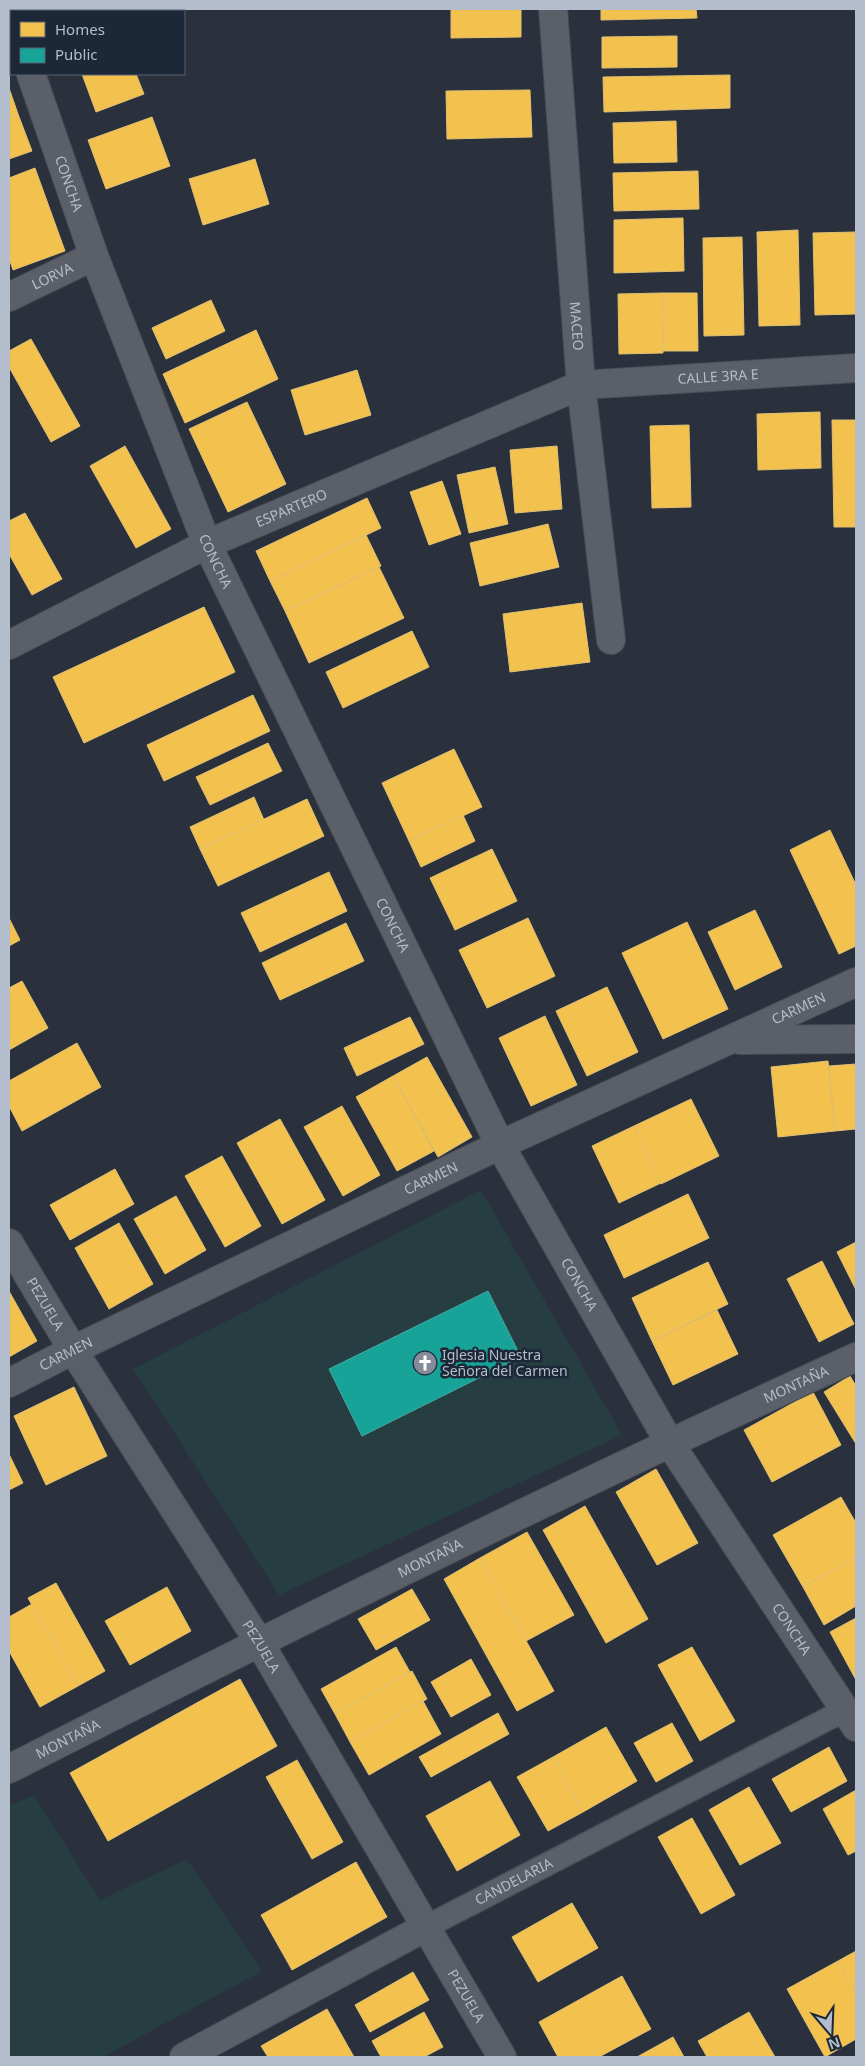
<svg xmlns="http://www.w3.org/2000/svg" width="865" height="2066" font-family="'Noto Sans',sans-serif">
  <style>
    .green { fill: #263d42 }
    .homes { fill: #f2c14e; stroke: #dfc074 }
    .public { fill: #17a398; stroke: #46aba8 }
    .lines { fill: none; stroke-linecap: round; stroke-linejoin: round }
    .service-casing { stroke: #484d56; stroke-width: 25 }
    .minor-casing { stroke: #484d56; stroke-width: 30 }
    .secondary-casing { stroke: #484d56; stroke-width: 30 }
    .service { stroke: #5b6068; stroke-width: 22 }
    .minor { stroke: #5b6068; stroke-width: 28 }
    .secondary { stroke: #595e67; stroke-width: 28 }
    .labels { text-anchor: middle; stroke-width: 5; stroke-linejoin: round; paint-order: stroke }
    .street-label { font-size: 14px; fill: #b4bdcc; stroke: #1c2737 }
    .poi-label { font-size: 14px; fill: #b4bdcc; stroke: #1c2737; text-anchor: start }
  </style>
  <rect width="100%" height="100%" fill="#2a313c"/>
  <g class="green">
    <polygon points="481,1190 622,1435 279,1595 133,1369"/>
    <polygon points="34,1795 100,1900 187,1859 262,1971 103,2057 9,2057 9,1806"/>
  </g>
  <g class="homes">
    <polygon points="87,9 126,9 126,11 80,11"/>
    <polygon points="451,9 521,9 521,37 451,38"/>
    <polygon points="601,9 696,9 697,18 601,20"/>
    <polygon points="677,36 677,67 602,68 602,37"/>
    <polygon points="82,74 136,74 144,94 96,112"/>
    <polygon points="730,75 730,108 604,112 603,77"/>
    <polygon points="9,88 18,114 9,117"/>
    <polygon points="530,90 532,137 447,139 446,91"/>
    <polygon points="18,114 32,151 9,159 9,117"/>
    <polygon points="152,117 170,166 106,189 88,140"/>
    <polygon points="676,121 677,162 614,163 613,123"/>
    <polygon points="255,159 269,204 203,225 189,179"/>
    <polygon points="35,168 65,251 13,270 9,258 9,178"/>
    <polygon points="698,171 699,209 614,211 613,173"/>
    <polygon points="683,218 684,271 614,273 614,220"/>
    <polygon points="798,230 800,325 759,326 757,232"/>
    <polygon points="855,232 856,314 815,315 813,233"/>
    <polygon points="742,237 744,335 704,336 703,238"/>
    <polygon points="662,293 697,293 698,351 663,351"/>
    <polygon points="662,293 663,353 619,354 618,294"/>
    <polygon points="211,300 225,331 166,359 152,328"/>
    <polygon points="256,330 278,379 185,423 163,374"/>
    <polygon points="31,339 80,426 51,442 9,367 9,351"/>
    <polygon points="357,370 371,415 305,435 291,390"/>
    <polygon points="247,402 286,484 228,512 189,429"/>
    <polygon points="820,412 821,468 758,470 757,414"/>
    <polygon points="832,420 856,420 856,527 834,527"/>
    <polygon points="689,425 691,507 652,508 650,426"/>
    <polygon points="125,446 171,529 136,548 90,466"/>
    <polygon points="557,446 562,509 515,513 510,450"/>
    <polygon points="495,467 508,524 469,533 457,475"/>
    <polygon points="442,481 461,534 429,545 410,492"/>
    <polygon points="367,498 381,528 270,581 256,551"/>
    <polygon points="25,513 62,579 32,595 9,554 9,521"/>
    <polygon points="548,524 559,567 480,586 470,543"/>
    <polygon points="366,535 381,566 285,611 270,581"/>
    <polygon points="379,567 404,618 309,663 285,611"/>
    <polygon points="582,603 590,662 510,672 503,614"/>
    <polygon points="204,607 235,672 84,743 53,677"/>
    <polygon points="412,631 429,667 343,708 326,672"/>
    <polygon points="253,695 270,731 164,781 147,745"/>
    <polygon points="268,743 282,771 210,805 196,777"/>
    <polygon points="454,749 482,807 409,841 382,783"/>
    <polygon points="254,797 264,820 200,849 190,827"/>
    <polygon points="307,799 324,836 218,886 200,849"/>
    <polygon points="463,815 475,841 421,867 409,841"/>
    <polygon points="830,830 856,885 856,946 839,954 790,850"/>
    <polygon points="492,849 517,901 455,930 430,878"/>
    <polygon points="329,872 347,911 260,952 241,913"/>
    <polygon points="755,910 782,967 735,990 708,932"/>
    <polygon points="9,918 20,940 9,946"/>
    <polygon points="528,918 555,976 487,1008 459,950"/>
    <polygon points="687,922 728,1009 663,1039 622,953"/>
    <polygon points="346,923 364,961 280,1000 262,963"/>
    <polygon points="22,981 48,1028 9,1050 9,988"/>
    <polygon points="607,987 638,1052 587,1076 556,1011"/>
    <polygon points="545,1016 577,1085 531,1106 499,1038"/>
    <polygon points="410,1017 424,1044 357,1076 344,1048"/>
    <polygon points="77,1043 101,1087 22,1131 9,1106 9,1081"/>
    <polygon points="427,1057 472,1137 438,1157 393,1076"/>
    <polygon points="828,1061 835,1131 778,1137 771,1067"/>
    <polygon points="856,1064 856,1129 835,1131 829,1066"/>
    <polygon points="393,1076 434,1151 397,1171 356,1097"/>
    <polygon points="691,1099 719,1156 661,1184 634,1126"/>
    <polygon points="342,1106 380,1175 343,1196 304,1127"/>
    <polygon points="280,1119 325,1200 282,1224 237,1143"/>
    <polygon points="634,1126 661,1183 619,1203 592,1146"/>
    <polygon points="222,1156 261,1226 225,1247 185,1176"/>
    <polygon points="115,1169 134,1204 70,1240 50,1205"/>
    <polygon points="688,1194 709,1238 624,1278 604,1235"/>
    <polygon points="176,1196 206,1250 165,1274 134,1219"/>
    <polygon points="119,1223 153,1284 109,1309 75,1248"/>
    <polygon points="856,1242 856,1290 837,1252"/>
    <polygon points="822,1261 854,1324 819,1342 787,1279"/>
    <polygon points="708,1262 728,1304 652,1341 632,1298"/>
    <polygon points="9,1291 37,1341 9,1357"/>
    <polygon points="717,1310 738,1354 673,1385 652,1341"/>
    <polygon points="850,1376 856,1386 856,1444 824,1392"/>
    <polygon points="74,1387 107,1456 46,1485 14,1416"/>
    <polygon points="813,1392 841,1445 772,1482 744,1430"/>
    <polygon points="9,1454 23,1483 9,1490"/>
    <polygon points="656,1469 698,1543 657,1565 616,1492"/>
    <polygon points="841,1497 856,1523 856,1557 803,1587 773,1535"/>
    <polygon points="585,1506 648,1619 606,1643 543,1530"/>
    <polygon points="527,1532 574,1615 526,1641 480,1558"/>
    <polygon points="856,1557 856,1606 824,1625 803,1587"/>
    <polygon points="480,1558 554,1691 517,1711 444,1579"/>
    <polygon points="56,1583 105,1671 78,1686 28,1598"/>
    <polygon points="167,1587 191,1631 130,1665 105,1621"/>
    <polygon points="412,1589 430,1620 376,1650 358,1619"/>
    <polygon points="32,1604 78,1686 40,1707 9,1651 9,1617"/>
    <polygon points="856,1618 856,1680 830,1632"/>
    <polygon points="396,1647 410,1672 335,1714 321,1689"/>
    <polygon points="692,1647 735,1721 700,1741 658,1665"/>
    <polygon points="471,1659 491,1695 451,1717 431,1682"/>
    <polygon points="412,1671 427,1699 350,1742 335,1714"/>
    <polygon points="240,1679 277,1746 108,1841 70,1773"/>
    <polygon points="423,1701 441,1734 369,1775 350,1742"/>
    <polygon points="498,1713 509,1734 431,1777 419,1757"/>
    <polygon points="672,1723 693,1761 656,1782 634,1743"/>
    <polygon points="606,1727 637,1781 583,1812 553,1757"/>
    <polygon points="829,1747 847,1781 791,1812 772,1779"/>
    <polygon points="553,1757 583,1812 548,1831 517,1777"/>
    <polygon points="297,1760 343,1842 312,1859 266,1777"/>
    <polygon points="490,1781 520,1835 457,1871 426,1816"/>
    <polygon points="749,1787 781,1843 740,1865 709,1810"/>
    <polygon points="856,1790 856,1851 848,1855 823,1809"/>
    <polygon points="692,1818 735,1895 701,1914 658,1837"/>
    <polygon points="356,1862 387,1917 292,1970 261,1915"/>
    <polygon points="572,1903 598,1948 538,1982 512,1937"/>
    <polygon points="856,1951 856,1994 838,1961"/>
    <polygon points="838,1961 856,1994 856,2039 825,2057 787,1989"/>
    <polygon points="413,1972 429,2000 370,2032 355,2005"/>
    <polygon points="622,1976 651,2029 599,2057 558,2057 539,2022"/>
    <polygon points="327,2009 354,2057 268,2057 261,2046"/>
    <polygon points="424,2012 443,2047 424,2057 381,2057 372,2041"/>
    <polygon points="749,2012 775,2057 707,2057 698,2041"/>
    <polygon points="673,2037 684,2057 637,2057"/>
  </g>
  <polygon class="public" points="488,1291 521,1357 362,1436 329,1369"/>
  <g class="lines">
    <g class="service-casing">
      <g id="service">
        <path id="s1" d="M426,1927l419,-217"/>
      </g>
    </g>
    <g class="minor-casing">
      <g id="minor">
        <polyline points="9,9 11,15"/>
        <path id="s2" d="M553,9l28,376 30,255"/>
        <path id="s3" d="M31,74l63,182 113,288 293,601 169,297 187,285"/>
        <path id="s4" d="M9,297l85,-41"/>
        <path id="s5" d="M9,645l198,-101 374,-159 275,-17"/>
        <polyline points="740,1040 856,1039"/>
        <path id="s6" d="M9,1383l64,-33 427,-205 356,-163"/>
        <path id="s7" d="M9,1769c280,-143 561,-282 847,-412"/>
        <polyline points="184,2057 426,1927"/>
      </g>
    </g>
    <g class="secondary-casing">
      <g id="secondary">
        <path id="s8" d="M9,1243l64,107 186,292 243,415"/>
      </g>
    </g>
    <use href="#service" class="service"/>
    <use href="#minor" class="minor"/>
    <use href="#secondary" class="secondary"/>
  </g>
  <defs>
    <g id="church-disc" transform="scale(1.25)"><circle r="9.5" fill="#848c9a" stroke="#1c2737"/><path d="M-1.2-6h2.4v3.5h3.3v2.4h-3.3V6h-2.4V-.1h-3.3v-2.4h3.3Z" fill="#fff"/></g>
  </defs>
  <g fill-rule="evenodd">
    <use href="#church-disc" x="425" y="1363"/>
  </g>
  <g class="labels">
    <g class="street-label">
      <text dy="5" stroke="none"><textPath href="#s3" startOffset="116">CONCHA</textPath></text>
      <text dy="5" stroke="none"><textPath href="#s4" startOffset="48">LORVA</textPath></text>
      <text dy="5" stroke="none"><textPath href="#s2" startOffset="318">MACEO</textPath></text>
      <text dy="5" stroke="none"><textPath href="#s5" startOffset="766">CALLE 3RA E</textPath></text>
      <text dy="5" stroke="none"><textPath href="#s5" startOffset="314">ESPARTERO</textPath></text>
      <text dy="5" stroke="none"><textPath href="#s3" startOffset="521">CONCHA</textPath></text>
      <text dy="5" stroke="none"><textPath href="#s3" startOffset="926">CONCHA</textPath></text>
      <text dy="5" stroke="none"><textPath href="#s6" startOffset="874">CARMEN</textPath></text>
      <text dy="5" stroke="none"><textPath href="#s6" startOffset="469">CARMEN</textPath></text>
      <text dy="5" stroke="none"><textPath href="#s3" startOffset="1331">CONCHA</textPath></text>
      <text dy="5" stroke="none"><textPath href="#s8" startOffset="71">PEZUELA</textPath></text>
      <text dy="5" stroke="none"><textPath href="#s6" startOffset="64">CARMEN</textPath></text>
      <text dy="5" stroke="none"><textPath href="#s7" startOffset="876">MONTAÑA</textPath></text>
      <text dy="5" stroke="none"><textPath href="#s7" startOffset="471">MONTAÑA</textPath></text>
      <text dy="5" stroke="none"><textPath href="#s3" startOffset="1736">CONCHA</textPath></text>
      <text dy="5" stroke="none"><textPath href="#s8" startOffset="476">PEZUELA</textPath></text>
      <text dy="5" stroke="none"><textPath href="#s7" startOffset="66">MONTAÑA</textPath></text>
      <text dy="5" stroke="none"><textPath href="#s1" startOffset="99">CANDELARIA</textPath></text>
      <text dy="5" stroke="none"><textPath href="#s8" startOffset="881">PEZUELA</textPath></text>
    </g>
    <g class="poi-label">
      <text x="442" y="1360">Iglesia Nuestra<tspan x="442" dy="16">Señora del Carmen</tspan></text>
    </g>
  </g>
  <rect width="865" height="2066" fill="none" stroke="#b4bdcc" stroke-width="20"/>
  <rect x="10" y="10" width="175" height="65" fill="#1c2737" stroke="#596373"/>
  <rect x="20" y="22" width="25" height="15" fill="#f2c14e" stroke="#596373"/>
  <text x="55" y="35" font-size="15" fill="#b4bdcc">Homes</text>
  <rect x="20" y="48" width="25" height="15" fill="#17a398" stroke="#596373"/>
  <text x="55" y="60" font-size="15" fill="#b4bdcc">Public</text>
  <g transform="translate(830 2031) rotate(161)" stroke="#1c2737" stroke-width="4" paint-order="stroke">
  <path d="M0-4L9 19L0 12L-9 19Z" fill="#b4bdcc"/>
  <text y="-8" font-size="14" font-weight="bold" text-anchor="middle" fill="#b4bdcc">N</text>
  </g>
</svg>
